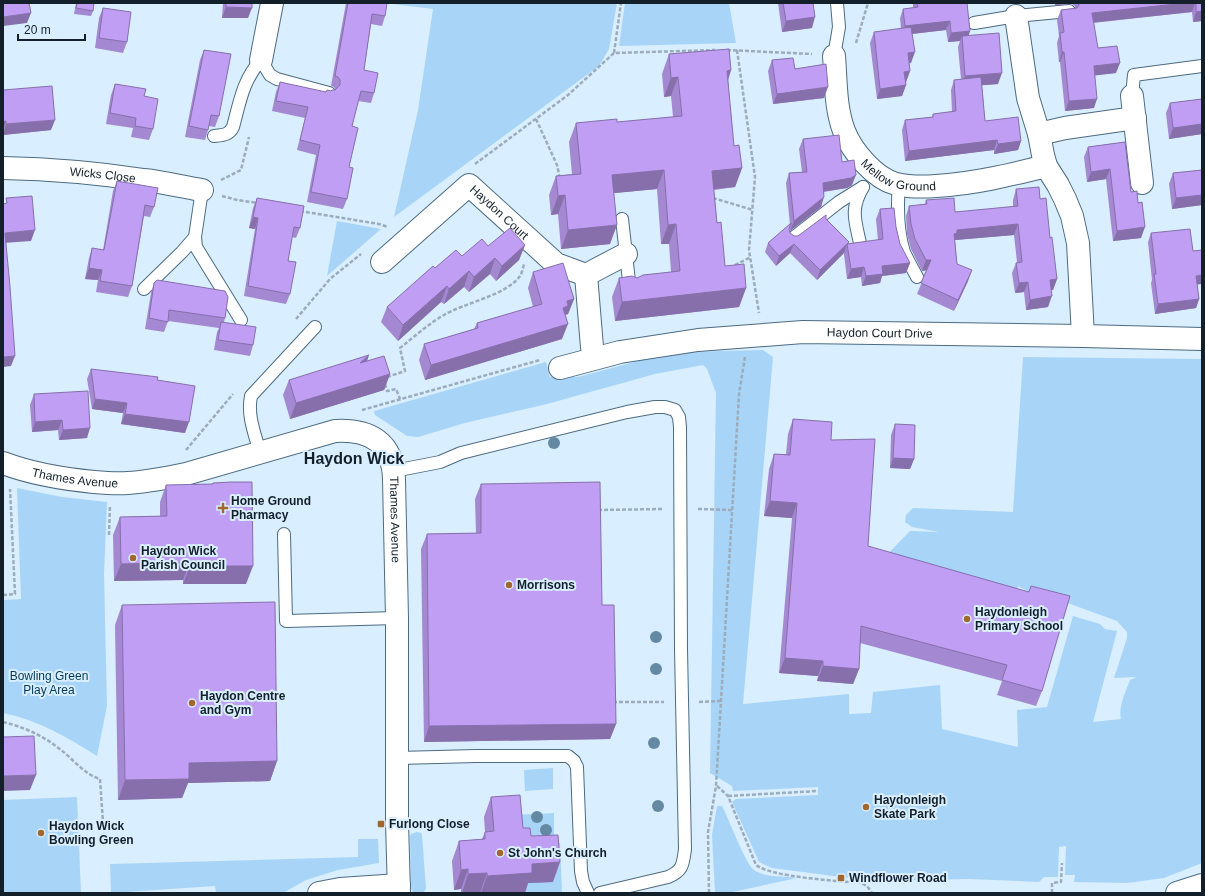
<svg xmlns="http://www.w3.org/2000/svg" width="1205" height="896" font-family="Arial,sans-serif">
  <style>
    .green { fill: #a8d5f7 }
    .lines { fill: none; stroke-linecap: round; stroke-linejoin: round }
    .service-casing { stroke: #4c6b83; stroke-width: 14 }
    .minor-casing { stroke: #4c6b83; stroke-width: 24 }
    .tertiary-casing { stroke: #4c6b83; stroke-width: 24 }
    .secondary-casing { stroke: #4c6b83; stroke-width: 24 }
    .path { stroke: #9badbc; stroke-width: 2.5; stroke-dasharray: 4 2; stroke-linecap: butt }
    .service { stroke: #fff; stroke-width: 12 }
    .minor { stroke: #fff; stroke-width: 22 }
    .tertiary { stroke: #fff; stroke-width: 22 }
    .secondary { stroke: #fff; stroke-width: 22 }
    .tree { fill: #648aa3 }
    .wall { fill: #a488d2 }
    .shaded-wall { fill: #866fab }
    .building { fill: #bf9ef4; stroke: #866fab }
    .poi-dot { fill: #a4672b; stroke: #d9eeff; stroke-width: 1.5 }
    .labels { text-anchor: middle; stroke-width: 4; stroke-linejoin: round; paint-order: stroke }
    .street-label { font-size: 12px; fill: #13202a; stroke: #d9eeff }
    .poi-label { font-size: 12px; font-weight: bold; fill: #13202a; stroke: #d9eeff; text-anchor: start }
    .park-label { font-size: 12px; fill: #043958; stroke: #d9eeff }
    .district-label { font-size: 16px; font-weight: bold; fill: #13202a; stroke: #d9eeff }
  </style>
  <rect width="100%" height="100%" fill="#d9eeff"/>
  <g class="green">
    <polygon points="392,3 617,3 609,49 599,66 394,217 418,110 433,9 392,4"/>
    <polygon points="625,3 729,3 736,43 619,46"/>
    <polygon points="337,221 381,229 327,276"/>
    <path d="M763,350l10,7 -30,347 106,-10v20l22,-1 2,-21 67,-7 2,44 76,18 -1,-37 30,-3 26,-91 27,8 5,5 12,2 -24,91 28,-3c-3,-12 5,-28 9,-39l7,-3 -23,1 13,-40v-6l-10,-11 -55,-20 -33,-9 -11,-6 -1,14 -139,-36 32,-33 29,1 -27,-5 -7,-5 1,-7 7,-7 100,4 10,-155 179,2v504l-38,15 -37,5 -53,-1 1,-7h-10l1,-29 -7,1 -1,30h-14l-5,5 -70,-3 -97,2 -100,-13 -13,-6 -27,-60 4,-3 82,-4v-8l-85,4 -1,-5 -22,-13 6,-380 -9,-24 -4,-4 -48,9 -108,30 -82,19 -47,14 -11,-1 -32,-21 -1,-4 172,-49 4,15h28l64,-17 35,-7 41,-2z"/>
    <path d="M17,488l45,9 45,5 -3,72 3,132 -10,50c-30,-19 -59,-36 -94,-43v-113l18,-1z"/>
    <polygon points="553,768 553,789 525,791 524,770"/>
    <polygon points="77,797 81,893 3,893 3,800"/>
    <path d="M717,806h5c6,11 24,59 32,64 12,8 29,6 43,8l-69,15h-13l-3,-58z"/>
    <polygon points="554,813 554,842 560,843 562,893 519,893 523,856 513,815"/>
    <polygon points="417,832 421,833 422,835 426,889 423,893 413,893 411,888 410,836 411,834"/>
    <polygon points="358,839 378,839 379,863 338,870 306,880 283,893 216,893 215,886 111,893 110,864 358,857"/>
  </g>
  <g class="lines">
    <g class="service-casing">
      <g id="service">
        <polyline points="974,23 1016,16 1069,11"/>
        <polyline points="834,56 839,27 837,3"/>
        <polyline points="1132,96 1134,75 1202,66"/>
        <path d="M214,136c9,-1 15,-1 19,-9 7,-26 10,-47 28,-67l9,15 7,4 52,14"/>
        <path d="M899,184c-2,23 -2,46 5,68 4,9 9,17 13,25"/>
        <polyline points="622,219 630,290"/>
        <polyline points="195,237 202,190"/>
        <polyline points="793,238 839,202 863,187"/>
        <path d="M860,243c-5,-23 -10,-34 3,-56"/>
        <polyline points="144,289 182,252 195,237 196,247 241,320"/>
        <path d="M260,453c-5,-19 -13,-37 -9,-57l64,-69"/>
        <path d="M394,471l46,-9 21,-9 166,-41 28,-5h10l10,3 4,7 1,10 1,222 4,200c-2,15 -2,22 -17,28l-68,16"/>
        <polyline points="284,534 286,621 397,618"/>
        <polyline points="398,758 476,756 568,756 574,761 577,767 581,871 583,882 588,893"/>
      </g>
    </g>
    <g class="minor-casing">
      <g id="minor">
        <polyline points="1016,16 1028,98 1039,134 1043,155 1046,166 1058,185 1065,199 1072,216 1078,243 1083,336"/>
        <path id="s1" d="M834,56c2,24 1,51 10,75 8,20 30,47 52,53 13,3 27,3 40,2 37,-2 74,-11 110,-20"/>
        <polyline points="261,60 272,3"/>
        <polyline points="1132,96 1142,183"/>
        <polyline points="1039,134 1065,128 1135,118"/>
        <path id="s2" d="M3,168c47,1 95,5 141,12 20,2 39,7 58,10"/>
        <path id="s3" d="M382,262l87,-77 87,79 30,11 40,-21"/>
        <polyline points="586,275 592,347 594,358"/>
        <path id="s4" d="M560,368l60,-16 78,-12 105,-8 280,4 119,3"/>
        <polyline points="319,893 340,889 399,885"/>
      </g>
    </g>
    <g class="tertiary-casing">
      <g id="tertiary">
        <path id="s5" d="M3,463c29,11 60,16 91,19 11,1 22,2 34,1 19,-1 38,-5 58,-9l149,-43c34,-2 58,11 59,48l3,139v204l2,71"/>
      </g>
    </g>
    <g class="secondary-casing">
      <polyline id="secondary" points="1177,893 1202,885"/>
    </g>
    <g class="path">
      <polyline points="856,43 868,3"/>
      <polyline points="727,50 812,54"/>
      <polyline points="737,50 755,177 749,250 759,313"/>
      <polyline points="614,53 621,3"/>
      <polyline points="536,119 557,165 560,179"/>
      <polyline points="475,164 568,95 614,53 715,50"/>
      <polyline points="221,180 241,170 249,137"/>
      <polyline points="222,196 237,200 258,203"/>
      <polyline points="713,198 753,210"/>
      <polyline points="300,211 379,224 388,227"/>
      <polyline points="735,265 751,257"/>
      <polyline points="296,319 330,279 361,254"/>
      <path d="M387,377l18,-6 -5,-23c14,-11 28,-24 44,-33 20,-12 63,-20 76,-39 2,-3 3,-8 4,-12"/>
      <polyline points="385,384 387,391 396,389 400,399"/>
      <polyline points="362,410 540,360"/>
      <polyline points="186,450 233,394"/>
      <polyline points="698,509 732,510"/>
      <polyline points="598,510 663,509"/>
      <polyline points="109,535 110,505"/>
      <polyline points="3,595 15,594 10,489"/>
      <polyline points="613,702 664,702"/>
      <polyline points="699,702 721,701"/>
      <path d="M3,722c21,5 41,14 58,28 12,9 24,25 39,29l4,58 7,1"/>
      <path d="M717,786l11,10 28,69c15,12 82,16 105,18l6,3 5,7"/>
      <polyline points="728,796 818,791"/>
      <polyline points="709,893 708,832 716,786 739,394 745,357"/>
      <polyline points="1052,893 1052,883 1061,882 1062,863"/>
    </g>
    <use href="#service" class="service"/>
    <use href="#minor" class="minor"/>
    <use href="#tertiary" class="tertiary"/>
    <use href="#secondary" class="secondary"/>
  </g>
  <g class="tree">
    <circle cx="554" cy="443" r="6"/>
    <circle cx="656" cy="637" r="6"/>
    <circle cx="656" cy="669" r="6"/>
    <circle cx="654" cy="743" r="6"/>
    <circle cx="658" cy="806" r="6"/>
    <circle cx="537" cy="817" r="6"/>
    <circle cx="546" cy="830" r="6"/>
  </g>
  <g class="wall">
    <polygon points="76,3 94,3 93,11 91,16 74,14"/>
    <polygon points="223,3 252,3 248,18 222,18"/>
    <polygon points="346,3 387,3 385,16 382,26 371,24 364,70 374,93 371,103 358,101 352,126 349,167 347,199 343,209 307,202 316,155 297,150 305,118 272,111 276,92 280,82 326,92 331,91 335,90 334,87 331,86"/>
    <polygon points="778,3 813,3 812,28 782,32"/>
    <polygon points="913,3 967,3 970,31 968,36 998,84 982,85 985,121 1021,141 1018,150 994,154 994,150 905,161 902,130 905,120 932,117 933,114 952,112 951,90 954,80 961,79 958,47 960,41 948,42 946,30 912,34 911,63 909,63 910,71 906,82 906,85 902,96 877,99 870,43 874,32 901,29 900,18 903,9 913,8"/>
    <polygon points="1055,3 1202,3 1202,21 1193,22 1192,12 1093,23 1098,48 1116,73 1095,75 1094,108 1065,111 1060,62 1059,62 1057,43 1059,36 1057,20 1061,10 1075,8 1075,6 1072,4 1055,5"/>
    <polygon points="103,8 127,42 123,53 95,48 99,18"/>
    <polygon points="204,50 219,116 215,127 209,126 208,130 205,140 185,137 200,60"/>
    <polygon points="669,54 731,70 728,81 734,146 742,168 735,187 714,190 717,223 725,266 746,288 739,307 615,321 612,297 619,278 637,278 671,272 669,244 661,244 657,189 614,193 610,244 561,249 558,214 551,215 549,195 556,176 572,174 569,142 576,123 617,122 673,117 671,96 664,97 662,74"/>
    <polygon points="772,60 795,69 824,98 773,104 768,71"/>
    <polygon points="115,84 144,96 153,129 149,140 131,137 133,128 106,124 111,95"/>
    <polygon points="3,90 51,130 3,135"/>
    <polygon points="1202,99 1202,134 1169,139 1166,113 1170,103"/>
    <polygon points="803,139 842,162 852,185 847,188 824,192 821,207 790,231 790,227 789,229 790,233 794,236 798,236 826,219 849,242 848,244 878,240 876,219 880,209 896,227 900,244 910,263 906,273 882,276 880,283 862,286 861,277 847,279 844,254 844,253 817,280 790,253 776,266 765,252 768,243 790,225 786,183 789,173 802,172 799,149"/>
    <polygon points="1125,142 1131,192 1138,203 1141,238 1113,241 1106,179 1087,182 1084,157 1088,147"/>
    <polygon points="1202,170 1202,205 1172,209 1169,184 1173,173"/>
    <polygon points="117,181 154,207 150,217 144,216 132,286 128,297 96,292 98,280 85,279 89,258 92,248 103,250 113,191"/>
    <polygon points="1016,189 1040,199 1050,238 1057,279 1053,290 1051,290 1048,307 1026,310 1024,292 1015,293 1012,273 1016,263 1017,262 1014,235 955,240 957,264 968,281 954,311 917,294 927,270 922,271 911,249 907,234 906,216 909,206 925,204 926,200 955,212 1013,207 1013,200"/>
    <polygon points="257,198 300,228 296,238 292,237 288,261 290,294 286,304 244,296 255,229 249,228 253,208"/>
    <polygon points="1151,233 1197,285 1199,299 1196,308 1155,314 1151,283 1152,280 1148,242"/>
    <polygon points="525,245 519,260 496,281 490,274 469,292 464,287 444,304 441,302 398,341 381,322 387,307 435,268 462,256 488,246"/>
    <polygon points="533,272 574,299 568,314 565,315 562,339 425,380 419,360 424,344 474,329 477,323 533,307 528,288"/>
    <polygon points="154,283 225,318 224,322 253,345 250,356 214,350 217,332 219,328 168,321 164,332 145,329 151,293"/>
    <polygon points="367,361 390,374 384,390 290,419 283,395 289,380"/>
    <polygon points="91,369 157,380 185,433 121,424 123,413 92,409 87,379"/>
    <polygon points="34,394 87,438 59,440 58,430 32,432 30,405"/>
    <polygon points="793,419 831,440 868,546 1042,691 1036,706 997,695 1002,681 860,643 859,669 853,684 817,681 818,676 779,673 792,518 764,516 769,469 774,454 786,454 788,434"/>
    <polygon points="895,424 914,459 910,469 890,468 891,435"/>
    <polygon points="213,483 246,584 183,584 183,580 114,581 113,535 120,517 160,516 160,502 166,485 212,484"/>
    <polygon points="481,484 616,724 610,739 424,742 421,549 427,534 476,533 475,499"/>
    <polygon points="122,605 277,761 270,781 188,783 182,798 118,800 115,625"/>
    <polygon points="491,797 531,836 553,882 528,883 525,893 461,893 461,889 454,890 452,861 459,841 482,839 485,832 484,817"/>
  </g>
  <g class="shaded-wall">
    <polygon points="1056,3 1072,3 1072,4 1055,5"/>
    <polygon points="1185,3 1195,3 1192,12 1088,23 1092,13"/>
    <polygon points="226,7 252,8 248,18 222,18"/>
    <polygon points="1202,11 1202,21 1193,22 1196,12"/>
    <polygon points="31,13 27,23 3,26 3,17"/>
    <polygon points="815,17 812,28 782,32 786,21"/>
    <polygon points="950,21 946,30 902,35 905,26"/>
    <polygon points="970,31 967,40 962,36 960,41 948,42 951,33"/>
    <polygon points="915,52 911,63 904,64 908,53"/>
    <polygon points="1062,52 1064,52 1060,62 1059,62"/>
    <polygon points="1120,63 1116,73 1091,76 1094,66"/>
    <polygon points="731,70 724,90 727,71"/>
    <polygon points="910,71 906,82 901,82 904,72"/>
    <polygon points="1002,73 998,84 961,87 965,76"/>
    <polygon points="678,77 671,96 664,97 671,78"/>
    <polygon points="906,85 902,96 877,99 880,89"/>
    <polygon points="828,87 824,98 773,104 777,94"/>
    <polygon points="1097,99 1094,108 1065,111 1069,101"/>
    <polygon points="55,120 51,130 3,135 6,124"/>
    <polygon points="6,121 3,129 3,122"/>
    <polygon points="1202,124 1202,134 1169,139 1173,128"/>
    <polygon points="997,140 994,150 905,161 909,151"/>
    <polygon points="1021,141 1018,150 994,154 998,144"/>
    <polygon points="742,168 735,187 705,190 712,171"/>
    <polygon points="1110,169 1106,179 1087,182 1091,172"/>
    <polygon points="664,170 657,189 605,194 612,175"/>
    <polygon points="856,175 852,185 847,188 819,192 823,183"/>
    <polygon points="565,195 558,214 551,215 558,196"/>
    <polygon points="1202,195 1202,205 1172,209 1176,198"/>
    <polygon points="824,197 821,207 790,231 794,221"/>
    <polygon points="253,217 258,218 255,229 249,228"/>
    <polygon points="676,224 669,244 661,244 668,225"/>
    <polygon points="1018,224 1014,235 955,240 954,234 957,230"/>
    <polygon points="617,225 610,244 561,249 568,230"/>
    <polygon points="1145,227 1141,238 1113,241 1117,231"/>
    <polygon points="35,230 31,241 3,243 5,233"/>
    <polygon points="849,242 847,245 847,244 844,253 817,280 820,270"/>
    <polygon points="794,244 790,253 776,266 779,256"/>
    <polygon points="525,245 519,260 496,281 502,266"/>
    <polygon points="495,258 490,274 469,292 474,277"/>
    <polygon points="926,260 931,260 928,270 922,271"/>
    <polygon points="910,263 906,273 882,276 880,283 862,286 866,276 882,266"/>
    <polygon points="864,267 861,277 847,279 851,269"/>
    <polygon points="89,268 102,270 98,280 85,279"/>
    <polygon points="972,270 968,281 954,311 958,300"/>
    <polygon points="469,271 464,287 444,304 449,289"/>
    <polygon points="1202,275 1202,284 1192,285 1196,276"/>
    <polygon points="1057,279 1053,290 1046,290 1050,280"/>
    <polygon points="1028,282 1024,292 1015,293 1019,283"/>
    <polygon points="447,286 441,302 398,341 403,325"/>
    <polygon points="746,288 739,307 615,321 622,302"/>
    <polygon points="1052,296 1048,307 1026,310 1030,300"/>
    <polygon points="574,299 568,314 565,315 563,308 567,301"/>
    <polygon points="1199,299 1196,308 1155,314 1158,304"/>
    <polygon points="568,324 562,339 425,380 431,365"/>
    <polygon points="369,355 364,371 360,363"/>
    <polygon points="15,356 11,366 3,367 3,357"/>
    <polygon points="390,374 384,390 290,419 296,403"/>
    <polygon points="95,399 127,403 123,413 92,409"/>
    <polygon points="125,414 189,422 185,433 121,424"/>
    <polygon points="62,420 58,430 32,432 35,422"/>
    <polygon points="90,428 87,438 59,440 63,430"/>
    <polygon points="893,458 914,459 910,469 890,468"/>
    <polygon points="770,501 797,503 792,518 764,516"/>
    <polygon points="190,562 183,580 114,581 121,564"/>
    <polygon points="190,566 253,566 246,584 183,584"/>
    <polygon points="785,658 823,661 818,676 779,673"/>
    <polygon points="823,666 859,669 853,684 817,681"/>
    <polygon points="616,724 610,739 424,742 429,726"/>
    <polygon points="277,761 270,781 188,783 182,798 118,800 125,780 189,763"/>
    <polygon points="36,775 30,790 3,791 3,776"/>
    <polygon points="560,862 553,882 528,883 525,893 481,893 487,876 532,864"/>
    <polygon points="468,869 461,889 454,890 461,870"/>
    <polygon points="487,873 480,893 462,893 468,874"/>
  </g>
  <g class="building">
    <polygon points="3,3 29,3 31,13 3,17"/>
    <polygon points="77,3 94,3 93,11 76,8"/>
    <polygon points="226,3 252,3 252,8 226,7"/>
    <polygon points="348,3 387,3 385,16 372,14 364,70 378,73 374,93 361,91 352,126 358,128 349,167 353,168 347,199 311,192 320,145 300,140 308,107 276,101 280,82 326,92 327,90 331,91 332,90 335,90 340,85 340,80 338,77 335,76"/>
    <polygon points="783,3 813,3 815,17 786,21"/>
    <polygon points="917,3 967,3 970,31 951,33 950,21 905,26 903,9 918,7"/>
    <polygon points="1079,3 1185,3 1092,13 1098,48 1117,46 1120,63 1094,66 1097,99 1069,101 1064,52 1062,52 1060,33 1064,32 1061,10 1077,8 1079,5"/>
    <polygon points="1196,3 1202,3 1202,11 1196,12"/>
    <polygon points="103,8 131,12 127,42 99,38"/>
    <polygon points="911,27 915,52 908,53 910,71 904,72 906,85 880,89 874,32"/>
    <polygon points="999,33 1002,73 965,76 962,36"/>
    <polygon points="729,49 731,70 727,71 734,146 739,145 742,168 712,171 717,223 721,222 725,266 744,264 746,288 622,302 619,278 632,276 637,278 643,275 680,271 676,224 668,225 664,170 612,175 617,225 568,230 565,195 558,196 556,176 581,174 576,123 617,119 617,122 682,116 678,77 671,78 669,54"/>
    <polygon points="204,50 231,54 219,116 211,115 208,130 189,126"/>
    <polygon points="793,58 795,69 826,64 828,87 777,94 772,60"/>
    <polygon points="981,77 985,121 1018,117 1021,141 998,144 997,140 909,151 905,120 933,117 933,114 956,111 954,80"/>
    <polygon points="115,84 146,89 144,96 158,99 153,129 135,126 136,118 110,113"/>
    <polygon points="52,86 55,120 6,124 6,121 3,122 3,90"/>
    <polygon points="1202,99 1202,124 1173,128 1170,103"/>
    <polygon points="839,135 842,162 854,160 856,175 851,178 823,183 824,197 794,221 789,173 807,172 803,139"/>
    <polygon points="1125,142 1131,192 1137,191 1138,203 1142,202 1145,227 1117,231 1110,169 1091,172 1088,147"/>
    <polygon points="1202,170 1202,195 1176,198 1173,173"/>
    <polygon points="117,181 158,188 154,207 145,205 132,286 100,281 102,270 89,268 92,248 104,250"/>
    <polygon points="1039,187 1040,199 1046,198 1050,238 1052,237 1057,279 1050,280 1052,296 1030,300 1028,282 1019,283 1016,263 1022,262 1018,224 957,230 957,233 954,234 957,264 972,270 958,300 921,283 931,260 926,260 915,239 911,224 909,206 927,204 926,200 954,198 955,212 1018,206 1016,189"/>
    <polygon points="32,196 35,230 5,233 10,287 15,356 3,357 3,204 7,203 6,198"/>
    <polygon points="257,198 304,206 300,228 294,227 288,261 296,262 290,294 248,286 258,218 253,217"/>
    <polygon points="894,208 896,227 900,244 910,263 882,266 883,274 866,276 864,267 851,269 847,244 883,239 880,209"/>
    <polygon points="826,215 826,219 849,242 820,270 794,244 779,256 768,243 791,223 789,229 790,233 794,236 798,236"/>
    <polygon points="510,228 525,245 502,266 495,258 474,277 469,271 449,289 447,286 403,325 387,307 433,266 435,268 456,250 462,256 482,239 488,246"/>
    <polygon points="1190,229 1193,251 1202,250 1202,275 1196,276 1199,299 1158,304 1154,274 1156,274 1151,233"/>
    <polygon points="563,263 574,299 567,301 568,306 563,308 568,324 431,365 424,344 478,328 477,323 542,304 533,272"/>
    <polygon points="157,280 225,291 228,297 225,318 169,310 168,322 149,318 154,283"/>
    <polygon points="221,322 256,327 253,345 218,340"/>
    <polygon points="369,355 360,363 384,356 390,374 296,403 289,380"/>
    <polygon points="91,369 158,377 157,380 195,386 189,422 125,414 127,403 95,399"/>
    <polygon points="88,391 90,428 63,430 62,420 35,422 34,394"/>
    <polygon points="793,419 832,422 831,440 875,439 868,546 1029,592 1031,586 1070,596 1042,691 1002,680 1007,665 861,626 859,669 823,666 823,661 785,658 797,503 770,501 774,454 790,455"/>
    <polygon points="895,424 915,425 914,459 893,458"/>
    <polygon points="231,482 252,482 253,566 190,566 190,562 121,564 120,517 167,516 166,485 213,484 213,483"/>
    <polygon points="600,482 602,605 614,605 616,724 429,726 427,534 481,533 481,484"/>
    <polygon points="275,602 277,761 189,763 189,779 125,780 122,605"/>
    <polygon points="34,736 36,775 3,776 3,737"/>
    <polygon points="520,795 523,828 530,828 531,836 558,835 560,862 532,864 532,873 487,876 487,873 468,874 468,869 461,870 459,841 485,839 485,832 494,831 491,797"/>
  </g>
  <g class="poi-dot">
    <path d="M221 502h4v4h4v4h-4v4h-4v-4h-4v-4h4z"/>
    <circle cx="133" cy="558" r="4"/>
    <circle cx="509" cy="585" r="4"/>
    <circle cx="967" cy="619" r="4"/>
    <circle cx="192" cy="703" r="4"/>
    <circle cx="866" cy="807" r="4"/>
    <rect x="377" y="820" width="8" height="8" rx="2"/>
    <circle cx="41" cy="833" r="4"/>
    <circle cx="500" cy="853" r="4"/>
    <rect x="837" y="874" width="8" height="8" rx="2"/>
  </g>
  <g class="labels">
    <g class="street-label">
      <text dy="4" stroke="none"><textPath href="#s1" startOffset="152">Mellow Ground</textPath></text>
      <text dy="4" stroke="none"><textPath href="#s2" startOffset="100">Wicks Close</textPath></text>
      <text dy="4" stroke="none"><textPath href="#s3" startOffset="157">Haydon Court</textPath></text>
      <text dy="4" stroke="none"><textPath href="#s4" startOffset="323">Haydon Court Drive</textPath></text>
      <text dy="4" stroke="none"><textPath href="#s5" startOffset="74">Thames Avenue</textPath></text>
      <text dy="4" stroke="none"><textPath href="#s5" startOffset="469">Thames Avenue</textPath></text>
    </g>
    <g class="poi-label">
      <text x="231" y="505">Home Ground<tspan x="231" dy="14">Pharmacy</tspan></text>
      <text x="141" y="555">Haydon Wick<tspan x="141" dy="14">Parish Council</tspan></text>
      <text x="517" y="589">Morrisons</text>
      <text x="975" y="616">Haydonleigh<tspan x="975" dy="14">Primary School</tspan></text>
      <text x="200" y="700">Haydon Centre<tspan x="200" dy="14">and Gym</tspan></text>
      <text x="874" y="804">Haydonleigh<tspan x="874" dy="14">Skate Park</tspan></text>
      <text x="389" y="828">Furlong Close</text>
      <text x="49" y="830">Haydon Wick<tspan x="49" dy="14">Bowling Green</tspan></text>
      <text x="508" y="857">St John's Church</text>
      <text x="849" y="882">Windflower Road</text>
    </g>
    <g class="park-label">
      <text x="49" y="680">Bowling Green<tspan x="49" dy="14">Play Area</tspan></text>
    </g>
    <g class="district-label">
      <text x="354" y="464">Haydon Wick</text>
    </g>
  </g>
  <rect width="1205" height="896" fill="none" stroke="#13202a" stroke-width="8"/>
  <path d="M18 34v6h67v-6" fill="none" stroke="#13202a" stroke-width="2"/>
  <text x="24" y="34" font-size="12" fill="#13202a" stroke="#d9eeff" stroke-width="3" paint-order="stroke">20 m</text>
</svg>
